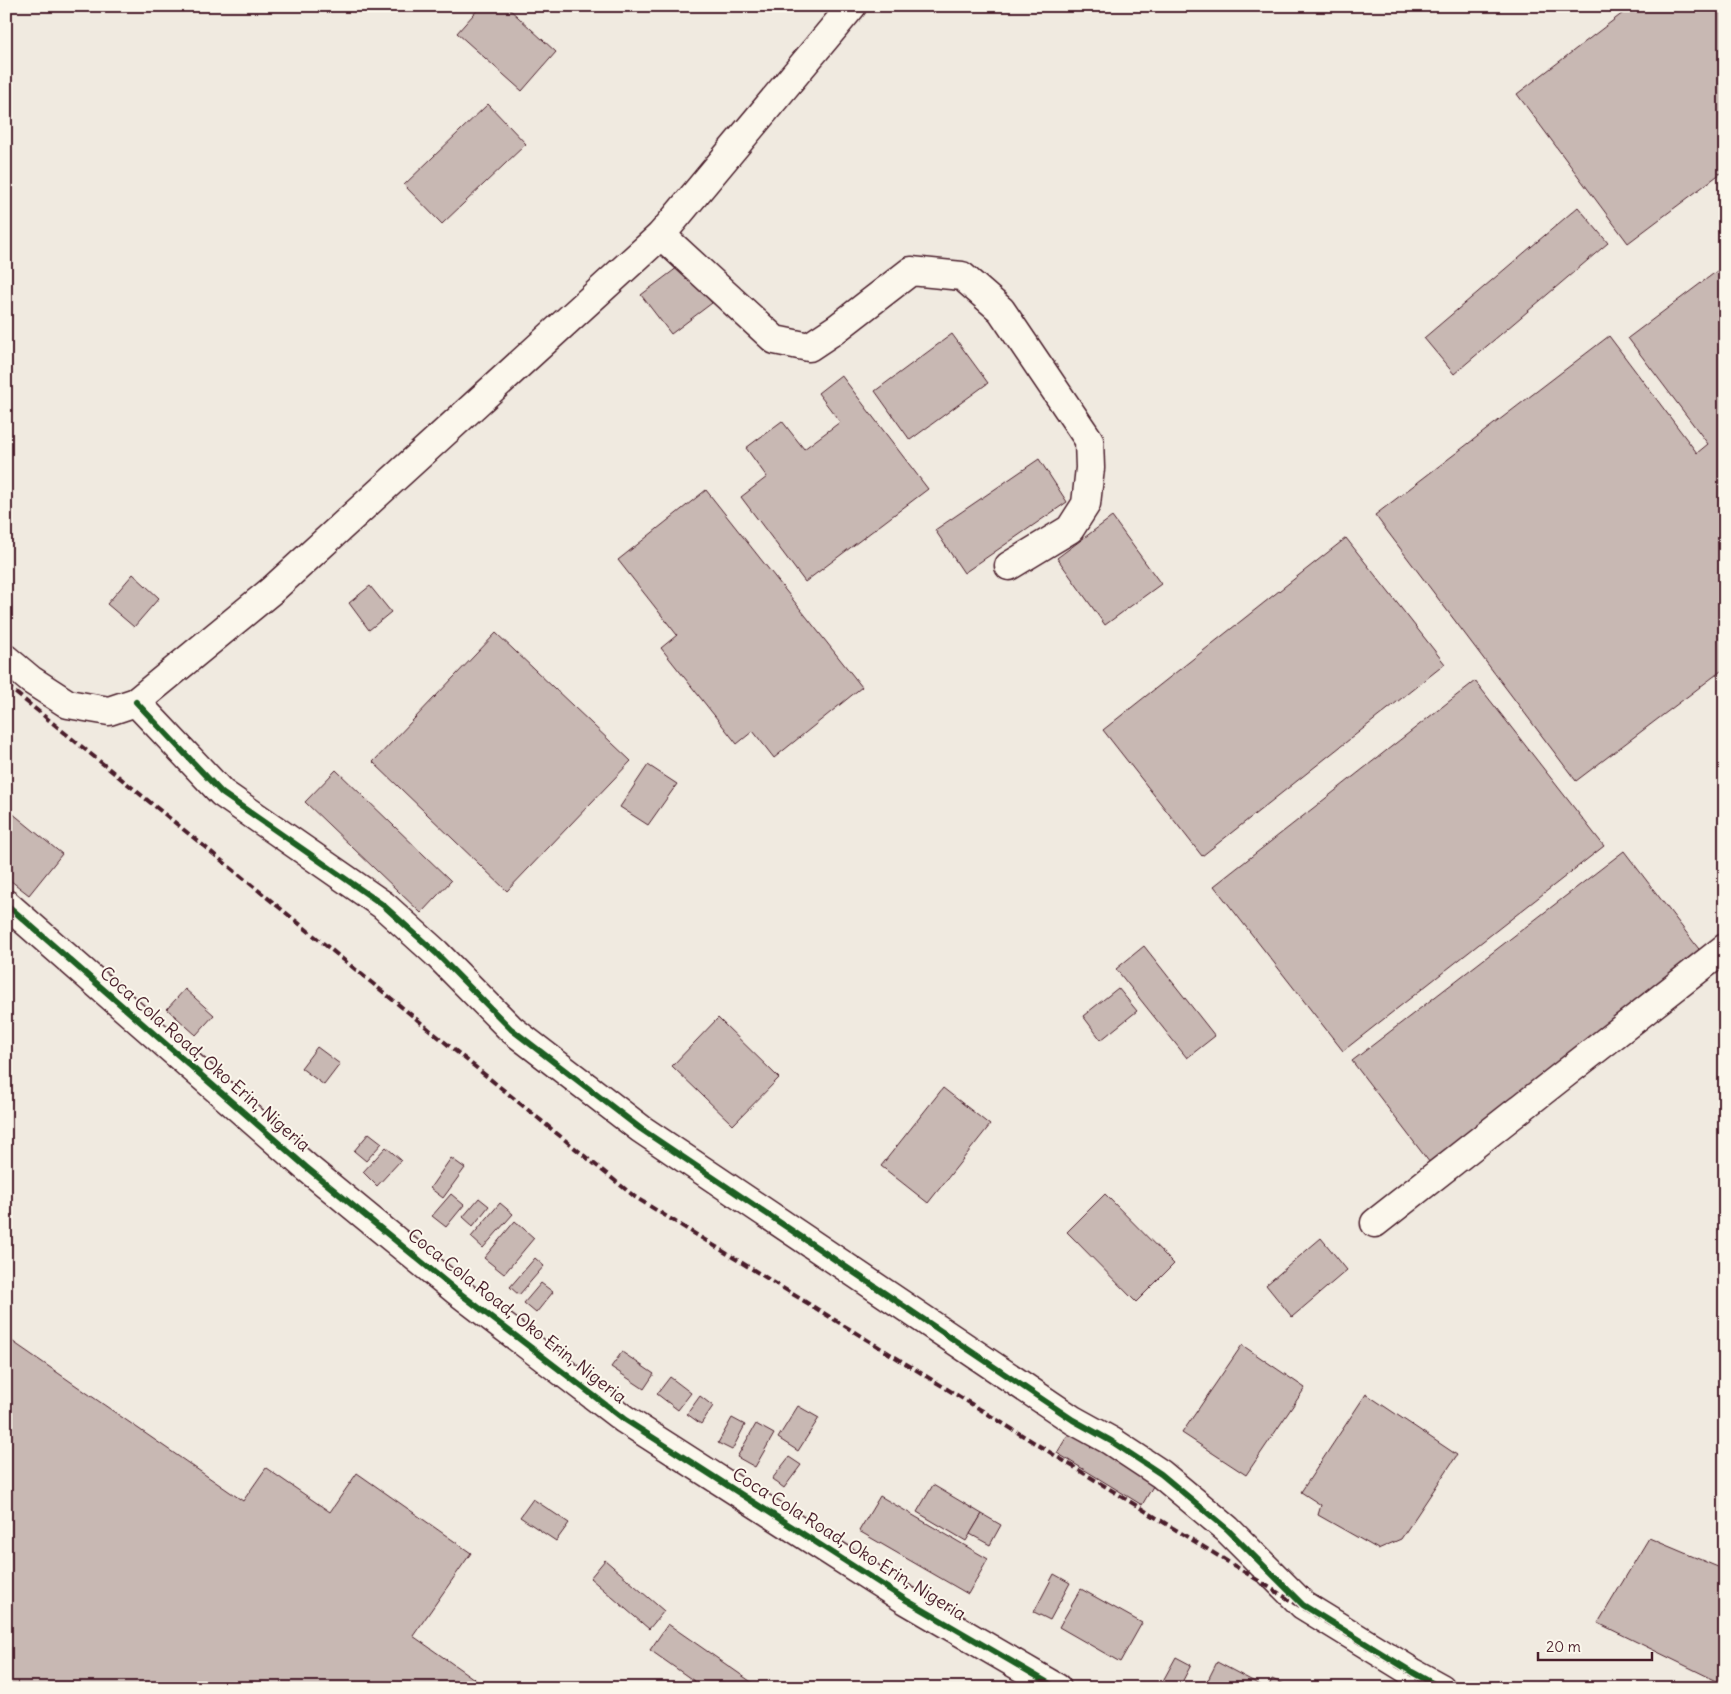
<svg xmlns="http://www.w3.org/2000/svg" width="1731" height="1694" font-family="Delius,sans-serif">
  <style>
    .building { fill: #c8b8b3; stroke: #4a1f2b }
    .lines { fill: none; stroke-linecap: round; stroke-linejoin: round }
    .minor-casing { stroke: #4a1f2b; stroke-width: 31 }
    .minor { stroke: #fbf7ec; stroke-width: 28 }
    .rail { stroke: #4a1f2b; stroke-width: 4; stroke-dasharray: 8 4; stroke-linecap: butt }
    .cycleway-casing { stroke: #fbf7ec; stroke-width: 9 }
    .cycleway { stroke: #1b5e20; stroke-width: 6 }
    .labels { text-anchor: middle; stroke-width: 4; stroke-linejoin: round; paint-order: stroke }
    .street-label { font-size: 18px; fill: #4a1f2b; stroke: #fbf7ec }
  </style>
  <rect width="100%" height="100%" fill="#f0eae0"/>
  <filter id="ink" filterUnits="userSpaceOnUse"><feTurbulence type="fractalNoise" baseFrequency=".02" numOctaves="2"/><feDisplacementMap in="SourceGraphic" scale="10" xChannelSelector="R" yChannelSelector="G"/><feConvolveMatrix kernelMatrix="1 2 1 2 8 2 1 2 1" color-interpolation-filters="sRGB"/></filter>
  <g filter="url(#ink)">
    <g class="building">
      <polygon points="481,6 506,6 556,52 522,91 457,33"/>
      <polygon points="1632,6 1725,6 1725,170 1628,243 1517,94"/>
      <polygon points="488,104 526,144 442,224 404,185"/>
      <polygon points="1578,207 1608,243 1454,374 1424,338"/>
      <polygon points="682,264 712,303 671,334 641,295"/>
      <polygon points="1725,265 1725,668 1576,781 1375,515 1609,336 1697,453 1708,444 1628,338"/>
      <polygon points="952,334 988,383 910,440 875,391"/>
      <polygon points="841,375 928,489 805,582 741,497 767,477 746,448 782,421 804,449 840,422 818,393"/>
      <polygon points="1039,459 1067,502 964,573 935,530"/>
      <polygon points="706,490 862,687 774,758 753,731 737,744 661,648 677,635 618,560"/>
      <polygon points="1112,517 1161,584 1105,625 1057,558"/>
      <polygon points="1346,538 1445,664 1202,856 1103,730"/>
      <polygon points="133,574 159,598 134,627 107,604"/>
      <polygon points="370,586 391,612 369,630 349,603"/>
      <polygon points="496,633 631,761 507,891 373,762"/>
      <polygon points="1475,681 1604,846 1343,1051 1214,886"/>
      <polygon points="648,765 677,784 648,825 620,807"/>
      <polygon points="336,770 451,881 421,913 305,802"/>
      <polygon points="6,808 62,854 29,895 6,877"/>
      <polygon points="1624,851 1705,957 1433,1167 1352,1061"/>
      <polygon points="1144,946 1215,1036 1187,1058 1116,969"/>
      <polygon points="1118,988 1137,1011 1101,1040 1083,1016"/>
      <polygon points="185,989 214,1015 196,1035 167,1009"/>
      <polygon points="718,1018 779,1078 733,1125 672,1066"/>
      <polygon points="317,1047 340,1064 324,1085 301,1068"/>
      <polygon points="943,1088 990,1125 928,1203 881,1166"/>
      <polygon points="369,1133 382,1143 366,1161 354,1151"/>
      <polygon points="386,1147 401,1160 377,1186 363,1172"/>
      <polygon points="451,1158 465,1168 443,1198 430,1188"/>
      <polygon points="451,1194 464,1205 446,1227 432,1216"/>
      <polygon points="1105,1194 1174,1264 1136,1302 1067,1232"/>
      <polygon points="479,1198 489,1206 473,1226 463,1217"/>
      <polygon points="500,1203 513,1214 483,1248 471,1237"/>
      <polygon points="515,1221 534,1238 504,1274 484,1258"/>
      <polygon points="1321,1238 1347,1270 1292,1317 1266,1285"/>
      <polygon points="535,1258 544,1266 519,1295 510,1287"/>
      <polygon points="541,1283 553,1292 536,1313 524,1303"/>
      <polygon points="6,1337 243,1501 266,1468 330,1512 357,1473 471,1553 413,1636 487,1688 6,1688"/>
      <polygon points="1242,1345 1305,1388 1246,1475 1182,1433"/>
      <polygon points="622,1352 654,1374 644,1389 611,1367"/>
      <polygon points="670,1377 691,1393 678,1410 657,1394"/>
      <polygon points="1366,1394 1457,1455 1401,1539 1378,1549 1318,1515 1321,1505 1301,1492"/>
      <polygon points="700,1396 713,1406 701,1424 687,1414"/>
      <polygon points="798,1406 819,1418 798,1451 778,1438"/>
      <polygon points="732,1418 745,1425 732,1450 718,1443"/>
      <polygon points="1075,1423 1159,1476 1142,1505 1057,1453"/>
      <polygon points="756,1424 774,1434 755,1467 737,1457"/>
      <polygon points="789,1457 801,1465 784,1488 772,1479"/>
      <polygon points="933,1485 982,1514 966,1541 917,1512"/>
      <polygon points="880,1496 988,1559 968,1594 859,1531"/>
      <polygon points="533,1499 569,1523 556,1541 520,1517"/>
      <polygon points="982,1514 1001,1525 990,1545 970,1534"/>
      <polygon points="1649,1538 1725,1570 1725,1685 1598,1623"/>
      <polygon points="605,1560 664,1611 649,1629 590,1578"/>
      <polygon points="1054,1574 1070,1583 1050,1620 1034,1612"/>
      <polygon points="1081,1589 1142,1623 1120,1662 1059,1627"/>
      <polygon points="668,1624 760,1688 704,1688 650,1650"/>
      <polygon points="1176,1657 1191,1665 1179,1688 1159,1688"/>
      <polygon points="1217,1662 1266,1688 1204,1688"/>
      <polygon points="1272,1679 1292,1688 1268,1688"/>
    </g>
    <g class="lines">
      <g class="minor-casing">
        <g id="minor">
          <polyline points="661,235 775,340 809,347 836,329 911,271 962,276 1001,310 1089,440 1090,468 1086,504 1070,529 1009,566"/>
          <polyline points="6,659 31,680 68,704 109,711 136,702 271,591 661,235 852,6"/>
          <polyline points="136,702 222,793 383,905 436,953 511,1029 641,1129 1073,1420 1111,1441 1161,1474 1227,1529 1303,1605 1412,1672 1441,1688"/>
          <polyline points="6,904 306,1167 457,1291 624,1419 906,1600 1057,1688"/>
          <polyline points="1375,1223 1725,948"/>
        </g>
      </g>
      <use href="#minor" class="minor"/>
      <polyline class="rail" points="6,685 635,1197 1433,1688"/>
      <g class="cycleway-casing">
        <g id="cycleway">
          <polyline points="136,702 222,793 383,905 436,953 511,1029 641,1129 1073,1420 1111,1441 1161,1474 1227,1529 1303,1605 1412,1672 1441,1688"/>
          <polyline points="6,904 306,1167 457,1291 624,1419 906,1600 1057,1688"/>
        </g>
      </g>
      <use href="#cycleway" class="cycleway"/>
    </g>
  </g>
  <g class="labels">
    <g class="street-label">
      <text transform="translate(205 1059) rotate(41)" y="6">Coca Cola Road, Oko Erin, Nigeria</text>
      <text transform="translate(517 1316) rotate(38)" y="6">Coca Cola Road, Oko Erin, Nigeria</text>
      <text transform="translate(849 1544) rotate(32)" y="6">Coca Cola Road, Oko Erin, Nigeria</text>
    </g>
  </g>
  <rect width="1731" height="1694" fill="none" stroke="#fbf7ec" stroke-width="25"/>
  <rect x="12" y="12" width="1706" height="1669" fill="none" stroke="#4a1f2b" stroke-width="2" filter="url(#ink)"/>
  <path d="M1538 1652v8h114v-8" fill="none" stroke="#4a1f2b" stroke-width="2.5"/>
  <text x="1546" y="1652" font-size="15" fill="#4a1f2b" stroke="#fbf7ec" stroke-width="4" paint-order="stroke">20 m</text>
</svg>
